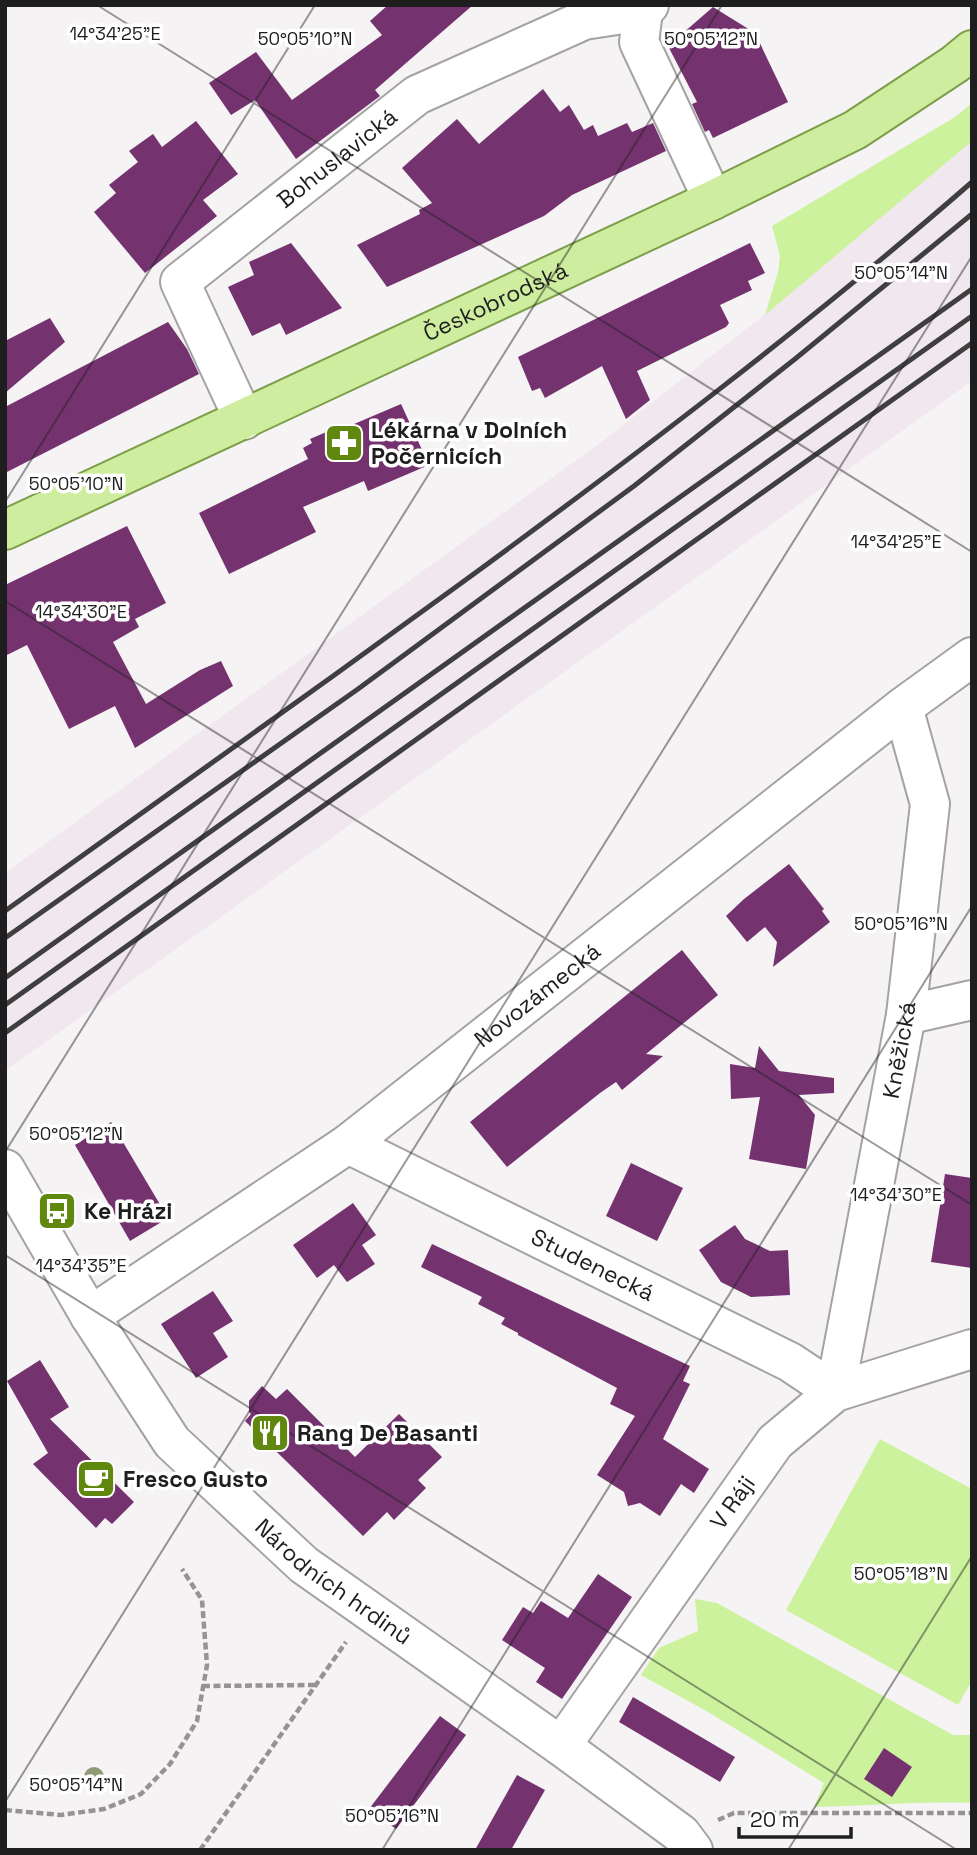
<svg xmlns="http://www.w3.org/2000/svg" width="977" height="1855" font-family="'Space Grotesk',sans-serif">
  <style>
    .built { fill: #f1e7ef }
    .green { fill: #cdf29d }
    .building { fill: #74326f }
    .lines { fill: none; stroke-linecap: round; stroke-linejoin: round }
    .minor-casing { stroke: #a5a2a4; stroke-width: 42 }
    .major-casing { stroke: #7c9d49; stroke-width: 42 }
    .path { stroke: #959394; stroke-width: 4.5; stroke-dasharray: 7 3.5; stroke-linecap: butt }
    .minor { stroke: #fff; stroke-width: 38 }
    .major { stroke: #ceed9f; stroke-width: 38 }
    .rail { stroke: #403f40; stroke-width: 5 }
    .tree { fill: #8f9978 }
    .ticks { fill: none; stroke: #1f1e1f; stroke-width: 2; stroke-opacity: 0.45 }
    .labels { text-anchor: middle; stroke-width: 7; stroke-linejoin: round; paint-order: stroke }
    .street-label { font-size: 23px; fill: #1f1e1f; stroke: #fff }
    .poi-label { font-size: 23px; font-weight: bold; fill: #1f1e1f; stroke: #fff; text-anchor: start }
    .ticks-label { font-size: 18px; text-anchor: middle; fill: #1f1e1f; stroke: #fff; stroke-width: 7; stroke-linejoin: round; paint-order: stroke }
  </style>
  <rect width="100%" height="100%" fill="#f6f3f5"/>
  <polygon class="built" points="972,141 972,381 5,1071 5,873 600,443 764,315"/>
  <g class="green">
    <polygon points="972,103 972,141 765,315 778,272 780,256 772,226 955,117"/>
    <polygon points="880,1439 972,1489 972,1681 958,1705 786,1610"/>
    <path d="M695,1599l22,4 236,132h19v68c-53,-2 -105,3 -158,4l10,-24 -116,-71 -67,-37 18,-27 39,-17z"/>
  </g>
  <g class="building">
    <polygon points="388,5 473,5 375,90 380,96 296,159 255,100 231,115 209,83 256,52 292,100 382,35 370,21"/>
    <polygon points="713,7 755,33 788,102 713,138 709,130 705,132 692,104 697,102 668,46"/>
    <polygon points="543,89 560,112 569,105 584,130 593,125 598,136 627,123 632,132 653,123 666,151 572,195 544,216 387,287 357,245 420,214 419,210 432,203 402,168 457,119 479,144"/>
    <polygon points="196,121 238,174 203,200 217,216 145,273 94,212 116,193 109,185 138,162 129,151 153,134 162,147"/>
    <polygon points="291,243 342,308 286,335 280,323 252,336 228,287 254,275 249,262"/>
    <polygon points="750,243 765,273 748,281 752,290 720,305 729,323 726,327 637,371 650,400 626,419 602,366 545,398 540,388 532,391 518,357"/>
    <polygon points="50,318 65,342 5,393 5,341"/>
    <polygon points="168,322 187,349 199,374 5,473 5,407"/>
    <polygon points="401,404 429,465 368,491 364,481 303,507 316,532 229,574 199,513 308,459 303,448 312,443 310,439 338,427 340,430"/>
    <polygon points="127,526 166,603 135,619 139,627 113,642 146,704 200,670 221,661 233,686 135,748 115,706 69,729 27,645 5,656 5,585"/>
    <polygon points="789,864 824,909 822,911 830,922 773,967 777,942 765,927 747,942 726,916 744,899"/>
    <polygon points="682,950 718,995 646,1054 663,1056 622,1090 616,1082 600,1093 507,1167 470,1122"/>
    <polygon points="759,1046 779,1071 834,1078 834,1093 799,1095 815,1115 806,1169 749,1159 760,1097 731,1099 730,1064 755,1068"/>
    <polygon points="111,1122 168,1218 130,1241 75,1145"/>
    <polygon points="631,1163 683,1188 657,1241 606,1216"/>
    <polygon points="945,1174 972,1178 972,1268 931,1262"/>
    <polygon points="353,1203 376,1235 362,1245 375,1264 347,1282 334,1265 317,1278 293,1245"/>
    <polygon points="735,1225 745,1239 770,1251 788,1250 790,1295 751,1297 721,1282 699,1250"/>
    <polygon points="432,1244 690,1366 683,1381 690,1384 663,1439 709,1469 694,1493 681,1484 660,1516 640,1503 628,1506 624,1492 597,1475 635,1416 610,1404 617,1388 518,1335 518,1333 501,1324 505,1318 478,1304 482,1297 421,1267"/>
    <polygon points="213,1291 233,1321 213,1333 228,1357 196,1378 161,1324"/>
    <polygon points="40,1360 69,1407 50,1419 134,1502 112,1524 105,1518 96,1528 33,1464 48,1453 7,1381"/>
    <polygon points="262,1386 276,1399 287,1389 355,1457 399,1414 442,1457 418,1480 426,1488 394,1520 387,1512 363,1536 245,1421 251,1414 249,1412 249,1401"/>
    <polygon points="598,1574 632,1597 562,1699 536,1682 545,1668 502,1640 523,1607 533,1613 541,1601 568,1618"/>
    <polygon points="633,1697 735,1757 720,1782 619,1722"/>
    <polygon points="440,1716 466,1735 396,1829 369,1809"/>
    <polygon points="884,1748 912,1767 892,1797 864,1779"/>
    <polygon points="517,1775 545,1790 511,1850 475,1850"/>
  </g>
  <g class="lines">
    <g class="minor-casing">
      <g id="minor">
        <polyline points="643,11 639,42 713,200"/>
        <path id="s1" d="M244,420l-64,-138 237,-187 167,-75 59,-9 6,-6"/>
        <polyline points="906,1015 972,1000"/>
        <path id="s2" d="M348,1144l442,218 45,30"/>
        <path id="s3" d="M5,1169l85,147 82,126 132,123 257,181 120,88 12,16"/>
        <path id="s4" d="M90,1316l258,-172 555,-437 69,-50"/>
        <path id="s5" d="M835,1392l71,-377 24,-211 -27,-97"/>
        <path id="s6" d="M561,1746l214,-304 60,-50 137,-43"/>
      </g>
    </g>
    <g class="major-casing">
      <g id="major">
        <path id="s7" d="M5,530l708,-330 142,-70 100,-66 17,-14"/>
      </g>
    </g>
    <g class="path">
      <polyline points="203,1686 316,1685"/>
      <polyline points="5,1810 61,1815 104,1809 141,1794 170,1764 197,1721 207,1665 202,1600 182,1569"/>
      <polyline points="718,1820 734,1813 972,1813"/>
      <polyline points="200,1850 346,1642"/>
    </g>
    <use href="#minor" class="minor"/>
    <use href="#major" class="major"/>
    <g class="rail">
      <path d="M5,911c152,-108 304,-217 455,-327 175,-128 348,-259 512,-402"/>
      <polyline points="5,938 358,689 634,486 795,359 972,214"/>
      <polyline points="5,978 972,289"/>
      <polyline points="5,1005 972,316"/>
      <polyline points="5,1033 972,343"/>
    </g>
  </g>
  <circle class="tree" cx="94" cy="1777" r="10"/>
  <path class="ticks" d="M97,5l875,547M5,502l310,-497M5,601l967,604M5,1152l717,-1147M5,1255l952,595M5,1802l967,-1546M382,1850l590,-944M788,1850l184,-294"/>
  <defs>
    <g id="pharmacy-square" transform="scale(2.0125)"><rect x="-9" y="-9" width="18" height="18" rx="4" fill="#60870e" stroke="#fff"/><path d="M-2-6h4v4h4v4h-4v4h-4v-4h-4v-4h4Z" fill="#fff"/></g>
    <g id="bus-square" transform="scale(2.0125)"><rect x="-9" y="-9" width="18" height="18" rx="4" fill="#60870e" stroke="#fff"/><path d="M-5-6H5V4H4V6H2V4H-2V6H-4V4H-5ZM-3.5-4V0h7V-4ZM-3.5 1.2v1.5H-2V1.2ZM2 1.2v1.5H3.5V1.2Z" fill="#fff"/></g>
    <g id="restaurant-square" transform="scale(2.0125)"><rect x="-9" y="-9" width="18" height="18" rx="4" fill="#60870e" stroke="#fff"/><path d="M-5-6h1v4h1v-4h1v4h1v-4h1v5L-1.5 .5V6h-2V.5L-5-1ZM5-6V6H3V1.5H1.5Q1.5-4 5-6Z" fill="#fff"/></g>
    <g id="cafe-square" transform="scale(2.0125)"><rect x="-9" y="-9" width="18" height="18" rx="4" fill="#60870e" stroke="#fff"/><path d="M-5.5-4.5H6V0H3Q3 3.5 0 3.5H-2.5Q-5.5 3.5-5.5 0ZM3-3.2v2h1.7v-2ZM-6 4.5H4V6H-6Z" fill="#fff"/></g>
  </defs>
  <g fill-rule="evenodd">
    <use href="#pharmacy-square" x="344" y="443"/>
    <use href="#bus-square" x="57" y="1211"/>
    <use href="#restaurant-square" x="270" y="1433"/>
    <use href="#cafe-square" x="96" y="1479"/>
  </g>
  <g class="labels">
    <g class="street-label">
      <text dy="8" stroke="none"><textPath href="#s1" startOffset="352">Bohuslavická</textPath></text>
      <text dy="8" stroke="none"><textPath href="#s7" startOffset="541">Českobrodská</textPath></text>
      <text dy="8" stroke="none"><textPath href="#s4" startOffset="551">Novozámecká</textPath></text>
      <text dy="8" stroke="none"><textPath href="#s5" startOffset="348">Kněžická</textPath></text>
      <text dy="8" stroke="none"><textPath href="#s2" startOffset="273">Studenecká</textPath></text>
      <text dy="8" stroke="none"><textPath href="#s6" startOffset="298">V Ráji</textPath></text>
      <text dy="8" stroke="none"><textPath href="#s3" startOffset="534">Národních hrdinů</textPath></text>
    </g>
    <g class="poi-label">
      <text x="371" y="438">Lékárna v Dolních<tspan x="371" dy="26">Počernicích</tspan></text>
      <text x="84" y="1219">Ke Hrázi</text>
      <text x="297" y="1441">Rang De Basanti</text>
      <text x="123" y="1487">Fresco Gusto</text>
    </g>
  </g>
  <g class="ticks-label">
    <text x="115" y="40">14°34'25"E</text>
    <text x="305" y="45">50°05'10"N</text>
    <text x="711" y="45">50°05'12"N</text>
    <text x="901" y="279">50°05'14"N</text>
    <text x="76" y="490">50°05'10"N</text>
    <text x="896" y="548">14°34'25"E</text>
    <text x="81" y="618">14°34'30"E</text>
    <text x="901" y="930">50°05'16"N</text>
    <text x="76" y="1140">50°05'12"N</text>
    <text x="896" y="1201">14°34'30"E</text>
    <text x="81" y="1272">14°34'35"E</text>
    <text x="901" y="1580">50°05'18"N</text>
    <text x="76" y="1791">50°05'14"N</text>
    <text x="392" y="1822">50°05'16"N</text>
  </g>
  <rect width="977" height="1855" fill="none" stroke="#1f1e1f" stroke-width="14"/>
  <path d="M739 1827v10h112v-10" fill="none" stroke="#1f1e1f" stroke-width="3.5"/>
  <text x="750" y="1827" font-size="21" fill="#1f1e1f" stroke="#ffffff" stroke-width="5" paint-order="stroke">20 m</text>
</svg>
